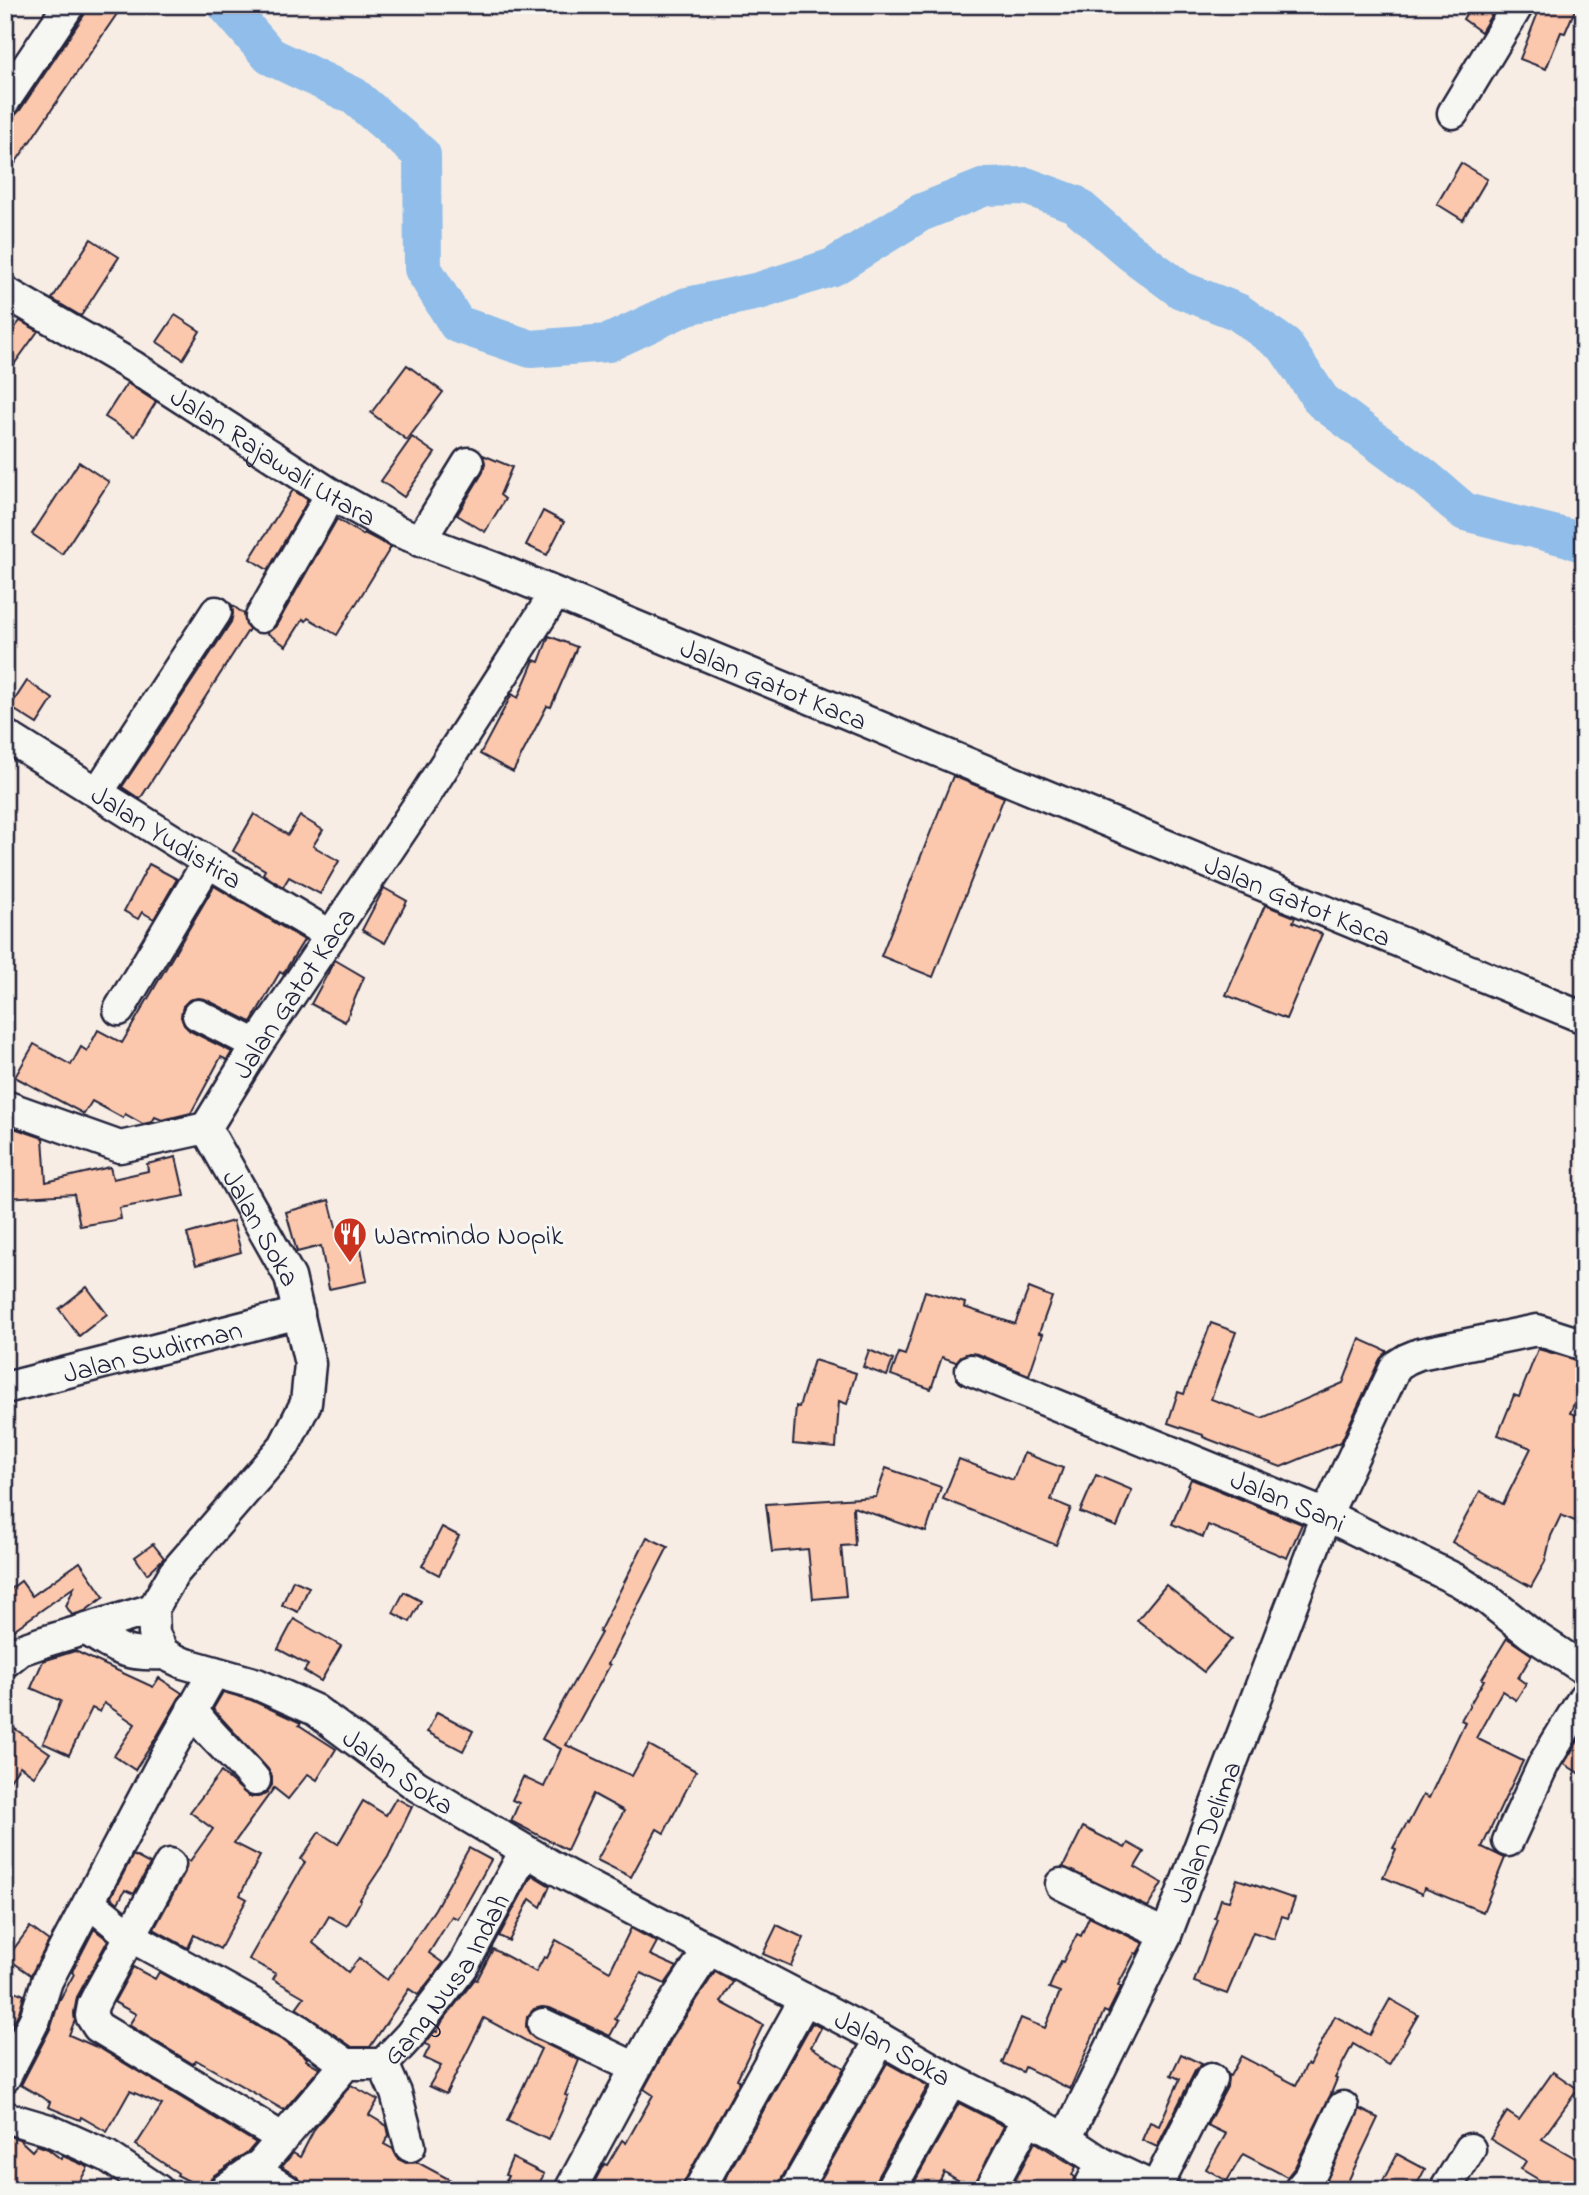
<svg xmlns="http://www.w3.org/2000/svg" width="1589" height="2195" font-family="'Indie Flower',sans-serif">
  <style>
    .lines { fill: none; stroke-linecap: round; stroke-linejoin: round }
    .river { stroke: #90bde9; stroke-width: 38 }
    .building { fill: #fcc8ad; stroke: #22223b; stroke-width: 2 }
    .minor-casing { stroke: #22223b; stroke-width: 35 }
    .minor { stroke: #f6f6f2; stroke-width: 30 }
    .labels { text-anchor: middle; stroke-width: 6; stroke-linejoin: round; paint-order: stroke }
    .street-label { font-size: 28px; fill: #22223b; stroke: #f6f6f2 }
    .poi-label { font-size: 28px; fill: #22223b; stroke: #f6f6f2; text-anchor: start }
  </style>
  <rect width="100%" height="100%" fill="#f7ede4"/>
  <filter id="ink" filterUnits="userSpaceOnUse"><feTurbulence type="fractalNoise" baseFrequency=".0143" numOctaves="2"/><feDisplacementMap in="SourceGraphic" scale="14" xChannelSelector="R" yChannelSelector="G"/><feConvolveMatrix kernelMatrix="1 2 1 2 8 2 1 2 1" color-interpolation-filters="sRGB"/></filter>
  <g filter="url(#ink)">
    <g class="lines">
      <polyline class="river" points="226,5 270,56 354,96 422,155 423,269 457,324 531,349 608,343 687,306 759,291 833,267 920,213 985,187 1026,186 1075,204 1130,252 1181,290 1238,312 1285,346 1322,401 1424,477 1465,512 1569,538 1584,544"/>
    </g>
    <g class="building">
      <polygon points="86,5 123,5 5,178 5,126 20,110 84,15"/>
      <polygon points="1472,5 1497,5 1481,32 1463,19"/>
      <polygon points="1541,5 1577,5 1565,33 1561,32 1546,69 1520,59"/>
      <polygon points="1461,163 1487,179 1463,220 1437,204"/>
      <polygon points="91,239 119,257 81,316 52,299"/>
      <polygon points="175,315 200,331 183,359 157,342"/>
      <polygon points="20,321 38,331 5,377 5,341"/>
      <polygon points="407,365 443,392 407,440 371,413"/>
      <polygon points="127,383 156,402 135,436 105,417"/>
      <polygon points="412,437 435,453 404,497 381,481"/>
      <polygon points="483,455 512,467 500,495 505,499 485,532 457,515 483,472 485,463"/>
      <polygon points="79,462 109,482 62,554 32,534"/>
      <polygon points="293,490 308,500 268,570 250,559"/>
      <polygon points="543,511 564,522 547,555 526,545"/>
      <polygon points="337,519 363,535 364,533 391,547 337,635 308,618 306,621 303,619 286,646 267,633 276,626"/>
      <polygon points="232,605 244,614 246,625 249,629 140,799 122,787 231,622 233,614"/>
      <polygon points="549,636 577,647 551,707 547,706 513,772 480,754 512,694 518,698 534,660 539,662"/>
      <polygon points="27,681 53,699 37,724 10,707"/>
      <polygon points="953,776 1004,797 933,977 881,956"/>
      <polygon points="254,814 288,835 300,816 323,830 313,846 339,861 320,894 289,877 283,887 263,874 265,870 233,851"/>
      <polygon points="149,864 177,879 154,919 142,912 138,919 124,911"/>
      <polygon points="214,886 304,940 283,974 280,972 251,1022 205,999 198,998 189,1000 183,1006 181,1017 184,1025 190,1031 232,1052 227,1060 221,1057 191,1113 162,1120 155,1117 152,1122 143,1124 125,1114 123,1118 92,1101 84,1114 15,1077 34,1044 71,1065 81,1047 87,1051 98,1030 122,1043"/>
      <polygon points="384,888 407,901 385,943 362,930"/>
      <polygon points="1265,905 1295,917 1293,922 1322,934 1286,1019 1226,995"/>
      <polygon points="335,960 364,977 345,1022 311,1004"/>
      <polygon points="5,1125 43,1138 46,1182 110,1167 113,1179 148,1171 147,1164 176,1157 185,1196 119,1208 121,1219 80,1226 74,1194 5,1198"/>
      <polygon points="329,1200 338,1235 358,1231 367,1281 329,1289 321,1246 297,1252 286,1212"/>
      <polygon points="233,1221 241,1252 196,1265 187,1234"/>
      <polygon points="87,1287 107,1314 79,1336 59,1309"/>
      <polygon points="1029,1288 1052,1297 1039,1333 1043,1334 1029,1375 978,1354 969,1353 961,1356 956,1362 942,1357 931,1389 891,1375 899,1353 905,1355 925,1291 965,1303 964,1307 1015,1324"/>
      <polygon points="1211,1323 1236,1332 1211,1399 1262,1418 1343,1383 1360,1339 1387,1351 1380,1359 1341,1442 1281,1467 1203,1437 1203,1435 1168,1423 1178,1392 1184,1394"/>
      <polygon points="1538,1349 1584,1362 1584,1381 1570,1413 1584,1418 1584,1429 1577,1447 1584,1451 1584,1508 1577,1522 1561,1515 1551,1536 1545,1562 1531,1587 1452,1542 1480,1491 1503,1504 1531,1448 1498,1435 1514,1395 1519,1397"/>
      <polygon points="869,1350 893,1360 887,1376 863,1367"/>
      <polygon points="814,1360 856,1373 847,1404 839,1401 836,1448 793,1444 796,1406 799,1407"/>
      <polygon points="1024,1453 1063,1468 1051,1500 1071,1508 1056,1545 943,1499 959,1459 1013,1480"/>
      <polygon points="886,1468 941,1487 926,1532 853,1507 855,1545 841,1546 846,1596 813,1599 808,1549 772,1552 766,1504 876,1497"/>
      <polygon points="1096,1475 1132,1490 1117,1527 1080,1512"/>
      <polygon points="1191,1479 1302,1524 1287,1558 1208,1525 1203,1537 1172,1524"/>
      <polygon points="442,1527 459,1536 439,1575 422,1566"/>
      <polygon points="647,1537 668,1547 608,1664 610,1665 566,1745 632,1776 649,1745 696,1771 664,1833 657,1829 631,1877 597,1860 624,1811 593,1794 567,1850 511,1821 519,1803 512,1800 523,1777 544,1787 561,1749 542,1739 601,1633 599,1632"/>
      <polygon points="153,1544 164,1558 147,1574 135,1557"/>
      <polygon points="80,1562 104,1597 85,1611 72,1615 66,1606 74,1587 5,1636 5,1593 21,1581 32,1596"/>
      <polygon points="293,1580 309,1587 298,1612 282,1605"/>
      <polygon points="1166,1585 1232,1639 1204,1672 1137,1620"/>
      <polygon points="404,1592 421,1601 410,1622 393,1613"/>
      <polygon points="294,1619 341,1646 321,1681 304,1671 308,1665 278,1649"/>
      <polygon points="1507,1638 1532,1655 1518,1678 1526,1684 1516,1700 1502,1691 1476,1738 1523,1761 1482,1847 1505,1858 1483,1912 1424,1888 1422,1894 1383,1877 1396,1849 1393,1848 1407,1823 1408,1824 1423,1795 1429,1798 1465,1722 1461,1720 1484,1680 1482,1679"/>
      <polygon points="75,1651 153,1687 159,1678 182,1693 156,1738 135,1770 114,1756 135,1724 104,1703 100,1712 92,1708 69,1755 43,1743 61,1701 31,1688 43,1661"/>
      <polygon points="223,1692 251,1700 301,1723 299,1725 336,1749 317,1780 308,1774 288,1799 274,1788 234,1843 260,1856 240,1895 247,1899 220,1949 194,1935 188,1948 154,1929 185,1872 186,1859 190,1861 213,1829 190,1812 221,1772 250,1797 259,1797 266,1794 272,1785 272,1776 268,1769 213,1709"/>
      <polygon points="437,1712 473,1731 463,1751 427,1732"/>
      <polygon points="5,1722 50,1753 34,1776 20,1766 5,1787"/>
      <polygon points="1584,1731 1584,1776 1564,1764"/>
      <polygon points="396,1798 412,1807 388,1857 360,1899 361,1900 347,1926 329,1916 313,1943 348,1972 359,1958 387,1980 435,1909 469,1848 491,1860 458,1919 452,1916 429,1953 443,1963 418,1995 409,1989 370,2047 352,2047 296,2008 304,1997 273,1979 276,1974 249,1959 305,1862 301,1859 319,1832 338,1844 363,1801 386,1815"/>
      <polygon points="1083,1827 1125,1848 1128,1843 1144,1852 1135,1867 1162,1883 1148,1907 1063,1867"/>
      <polygon points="133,1855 150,1864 134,1894 125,1890 118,1903 111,1897"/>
      <polygon points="532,1875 550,1886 541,1907 530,1899 509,1941 499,1936"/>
      <polygon points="1237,1879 1295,1899 1288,1918 1282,1916 1274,1939 1253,1932 1227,1994 1194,1982 1217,1919 1215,1918 1221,1899 1229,1901"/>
      <polygon points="1089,1917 1143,1943 1137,1954 1135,1953 1118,1985 1121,1987 1108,2013 1104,2011 1070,2089 1025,2067 1023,2072 1002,2063 1021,2018 1045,2028 1060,1992 1049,1988 1061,1961 1063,1962 1077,1934 1081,1936"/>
      <polygon points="777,1925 804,1938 791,1966 763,1954"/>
      <polygon points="30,1927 49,1941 31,1975 7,1958"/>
      <polygon points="631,1928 657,1942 650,1955 677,1967 665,1984 641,1973 615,2019 618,2021 610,2036 550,2008 542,2007 534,2009 527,2017 526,2026 529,2034 535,2039 579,2060 565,2095 568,2096 549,2140 507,2121 541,2049 484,2018 446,2094 429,2086 441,2066 424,2058 430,2046 425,2044 435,2031 437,2032 442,2022 475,1979 477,1980 493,1949 536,1972 544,1957 547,1958 556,1940 610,1971"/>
      <polygon points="94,1929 108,1940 77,1997 74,2013 75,2020 69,2035 101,2049 256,2143 249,2151 213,2176 208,2182 207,2190 177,2175 178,2173 136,2145 162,2105 130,2091 107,2132 81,2117 80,2120 48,2107 50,2102 21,2085 51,2027 59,2001 74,1974 72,1972"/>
      <polygon points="133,1967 155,1979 159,1972 284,2041 307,2058 306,2060 320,2068 284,2110 196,2060 193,2064 129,2025 136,2014 114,2002"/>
      <polygon points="715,1972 733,1982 721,2002 763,2025 737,2079 740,2081 684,2182 682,2190 590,2190 604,2164 607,2165 622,2140 626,2143 653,2095 644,2089 673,2036"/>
      <polygon points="13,1990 24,1995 19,2012 5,2038 5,2008"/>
      <polygon points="1390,1999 1418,2015 1389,2065 1353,2044 1335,2078 1337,2079 1330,2096 1295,2167 1287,2177 1243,2154 1227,2181 1206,2169 1226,2134 1207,2125 1227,2087 1228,2075 1230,2076 1241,2056 1296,2085 1307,2064 1310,2065 1335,2016 1370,2035"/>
      <polygon points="812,2023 821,2028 811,2047 844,2068 780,2181 778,2190 719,2190"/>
      <polygon points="1181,2054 1202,2064 1195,2071 1157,2147 1142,2140 1150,2122 1159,2126 1180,2079 1171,2075"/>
      <polygon points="887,2063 928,2086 875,2181 873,2190 815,2190"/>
      <polygon points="1553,2072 1578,2089 1542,2139 1584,2163 1584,2190 1556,2190 1521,2169 1526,2161 1490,2139 1507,2112 1519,2120"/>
      <polygon points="351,2085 378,2100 369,2115 387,2126 389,2135 384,2144 393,2149 398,2159 406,2163 417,2162 469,2190 303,2190 302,2182 296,2176 282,2167 293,2153 300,2157 315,2128"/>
      <polygon points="959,2103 1004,2126 973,2189 944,2172 935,2190 910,2190"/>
      <polygon points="1360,2109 1378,2118 1344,2190 1322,2190"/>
      <polygon points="5,2135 19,2139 32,2151 37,2145 48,2149 61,2159 63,2156 88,2167 75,2190 21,2190 5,2178"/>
      <polygon points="1035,2142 1076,2167 1072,2175 1075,2177 1071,2190 1010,2190"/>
      <polygon points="1397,2154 1425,2169 1414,2190 1378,2190"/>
      <polygon points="512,2158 544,2174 536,2190 501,2190 508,2176 505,2175"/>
    </g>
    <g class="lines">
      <g class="minor-casing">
        <g id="minor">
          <polyline points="5,100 69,5"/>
          <polyline points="1453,113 1518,5"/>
          <path id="s1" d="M5,292l129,75 197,127 66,37 98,37 1089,450"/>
          <polyline points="420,541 468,463"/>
          <polyline points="261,617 331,494"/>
          <path id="s2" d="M5,735l203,127 122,73"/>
          <polyline points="98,792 216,612"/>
          <polyline points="119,1010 208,862"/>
          <polyline points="198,1015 257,1045"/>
          <polyline points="5,1106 120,1147 206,1128"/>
          <path id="s3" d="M206,1128l84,149 20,87 -4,39 -22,43 -110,127 -21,36 1,25 10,20 19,9 74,21 58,26 102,76 148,88 316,165 71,41 76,38 38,21 36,24 57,27"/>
          <path id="s4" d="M206,1128l51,-83 167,-248 131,-203"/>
          <path id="s5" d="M971,1370l355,145 133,66 28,18 44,35 53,35"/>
          <path id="s6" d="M5,1388l294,-75"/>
          <path d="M87,1630c31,20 40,26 77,24"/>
          <polyline points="5,1662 20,1650 43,1642 153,1609"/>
          <path d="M192,1709c17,27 43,46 63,71"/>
          <polyline points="1508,1841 1544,1763 1584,1697"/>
          <polyline points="170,1864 99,1993 93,2005 91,2016 98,2027 282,2138"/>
          <polyline points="1061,1884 1166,1935"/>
          <polyline points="89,1902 132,1937 293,2026 346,2064"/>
          <polyline points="543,2024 634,2067"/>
          <polyline points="383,2064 396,2093 410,2146"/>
          <polyline points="5,2077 35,2019 47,1981 159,1769 214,1672"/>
          <polyline points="5,2117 49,2130 107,2156 158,2190"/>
          <path id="s7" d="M1066,2139l100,-204 160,-420 70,-149 11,-7 12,-5 118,-24 47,15"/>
          <polyline points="252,2169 286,2190"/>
          <polyline points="1156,2188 1211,2079"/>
          <path id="s8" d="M224,2190l37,-26 85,-100h37l27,-29 53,-69 62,-115"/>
          <polyline points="570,2190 658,2027 709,1949"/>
          <polyline points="699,2190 805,1999"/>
          <polyline points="795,2190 881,2039"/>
          <polyline points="890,2190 952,2080"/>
          <polyline points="990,2190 1028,2118"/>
          <polyline points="1088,2190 1102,2163"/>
          <polyline points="1299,2190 1310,2177 1343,2107"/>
          <polyline points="1445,2190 1470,2149"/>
        </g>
      </g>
      <use href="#minor" class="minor"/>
    </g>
  </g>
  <defs>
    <g id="restaurant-pin" transform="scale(1.75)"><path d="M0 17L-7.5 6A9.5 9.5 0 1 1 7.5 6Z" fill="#c8321e" stroke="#f6f6f2"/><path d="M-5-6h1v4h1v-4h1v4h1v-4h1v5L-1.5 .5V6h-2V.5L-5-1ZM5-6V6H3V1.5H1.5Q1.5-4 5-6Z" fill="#fff"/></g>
  </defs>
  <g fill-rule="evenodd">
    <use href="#restaurant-pin" x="350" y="1234"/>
  </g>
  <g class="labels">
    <g class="street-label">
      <text dy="10" stroke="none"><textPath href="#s1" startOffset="315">Jalan Rajawali Utara</textPath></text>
      <text dy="10" stroke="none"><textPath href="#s1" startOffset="866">Jalan Gatot Kaca</textPath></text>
      <text dy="10" stroke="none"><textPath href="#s2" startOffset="191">Jalan Yudistira</textPath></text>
      <text dy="10" stroke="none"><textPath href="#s1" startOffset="1433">Jalan Gatot Kaca</textPath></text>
      <text dy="10" stroke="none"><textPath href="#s4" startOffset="161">Jalan Gatot Kaca</textPath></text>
      <text dy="10" stroke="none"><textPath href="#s3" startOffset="114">Jalan Soka</textPath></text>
      <text dy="10" stroke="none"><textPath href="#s6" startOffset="152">Jalan Sudirman</textPath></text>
      <text dy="10" stroke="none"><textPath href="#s5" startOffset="343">Jalan Sani</textPath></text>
      <text dy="10" stroke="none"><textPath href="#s3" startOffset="870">Jalan Soka</textPath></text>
      <text dy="10" stroke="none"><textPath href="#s7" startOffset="338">Jalan Delima</textPath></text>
      <text dy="10" stroke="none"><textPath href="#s8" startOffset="320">Gang Nusa Indah</textPath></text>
      <text dy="10" stroke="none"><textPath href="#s3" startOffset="1437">Jalan Soka</textPath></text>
    </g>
    <g class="poi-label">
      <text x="374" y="1244">Warmindo Nopik</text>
    </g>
  </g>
  <rect width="1589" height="2195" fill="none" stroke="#f6f6f2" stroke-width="28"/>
  <rect x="14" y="14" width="1561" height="2167" fill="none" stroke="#22223b" stroke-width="2.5" filter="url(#ink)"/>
</svg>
